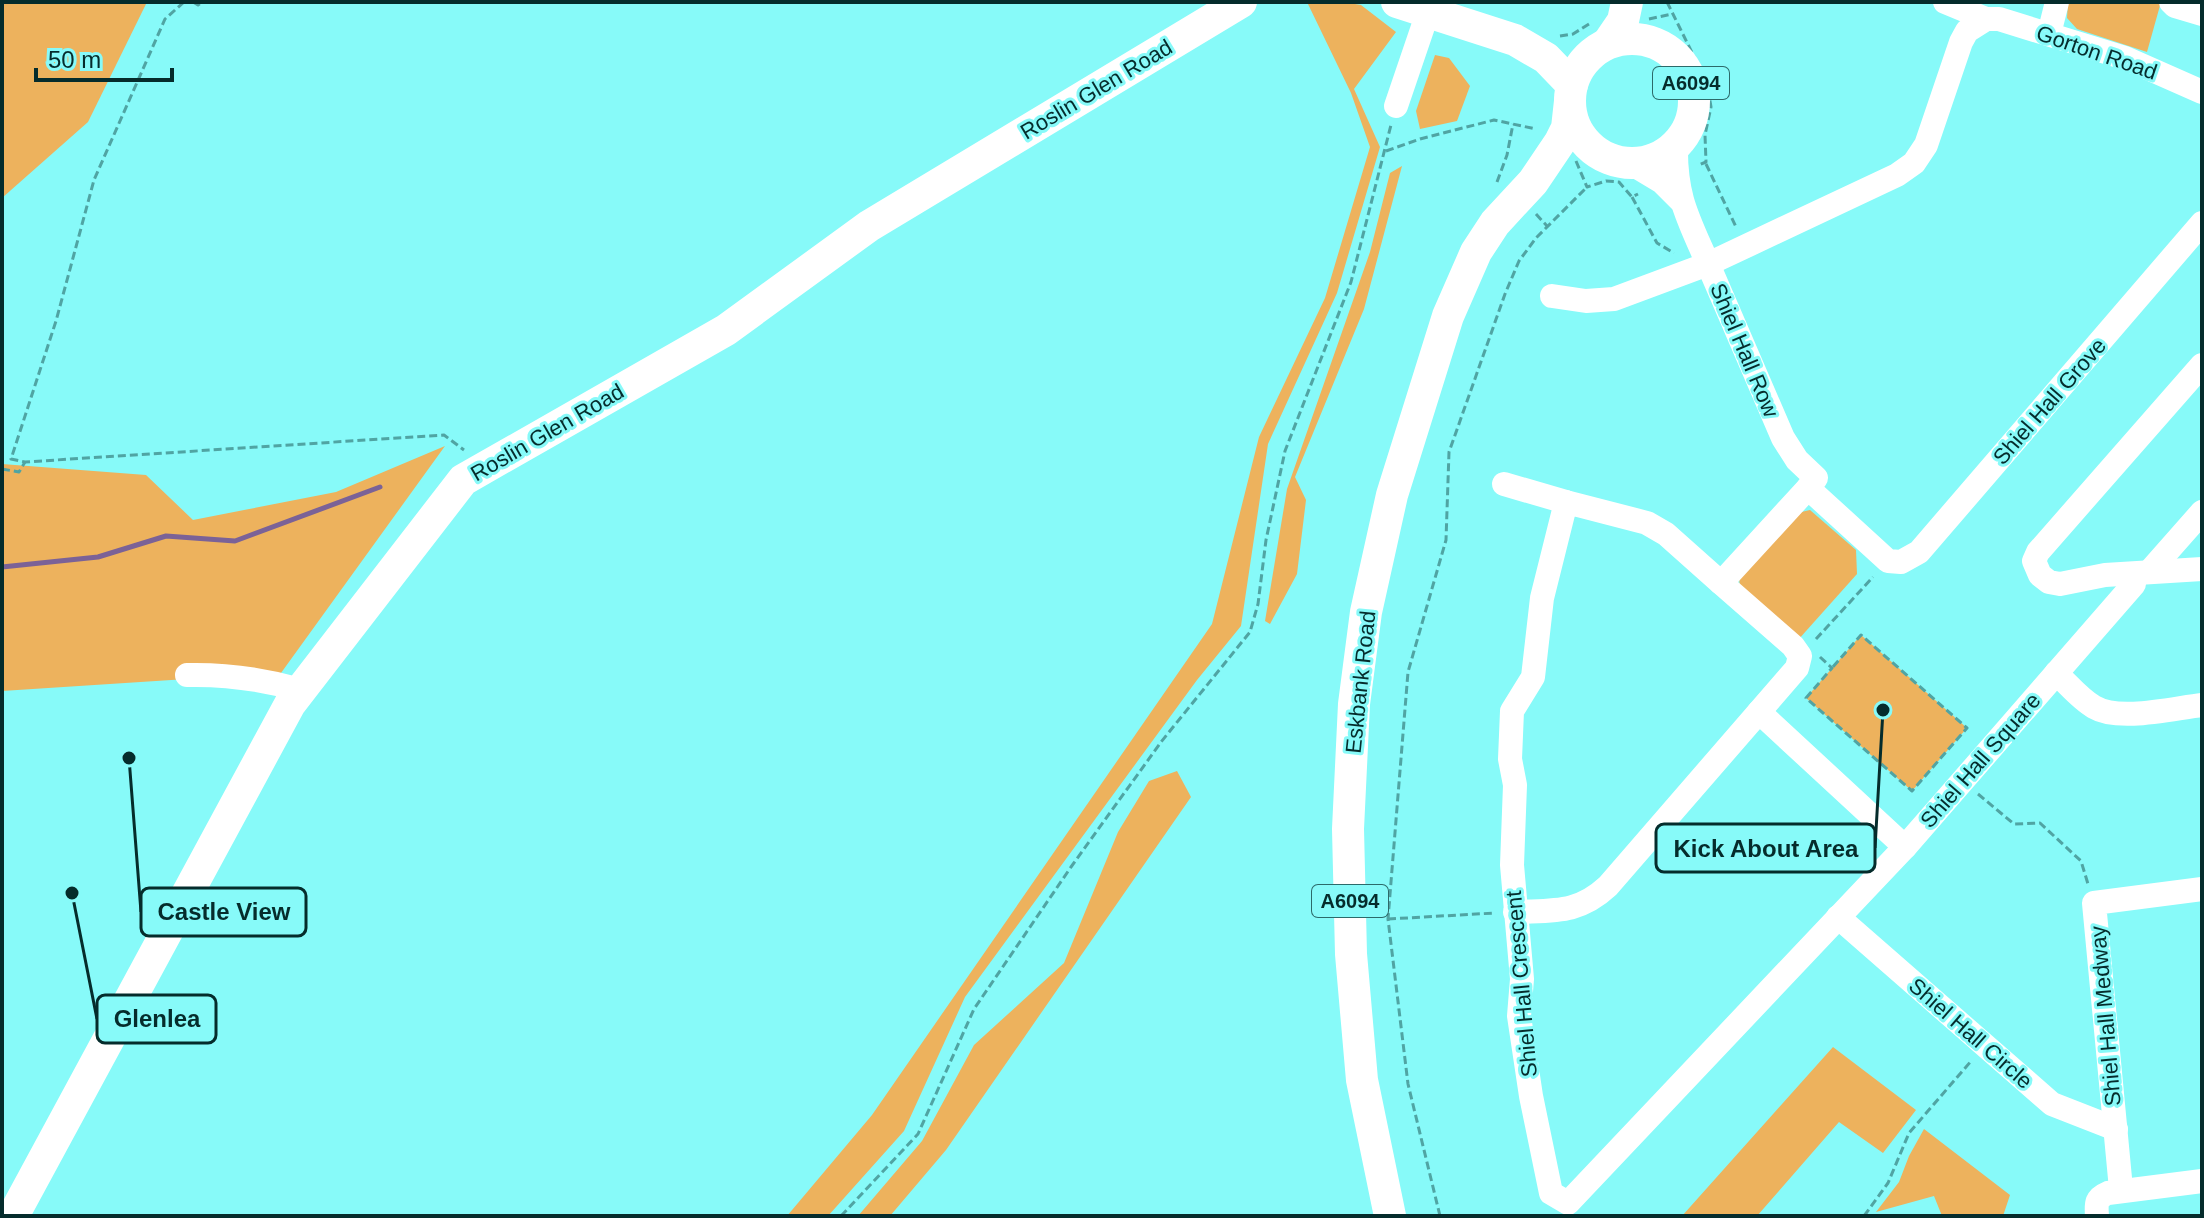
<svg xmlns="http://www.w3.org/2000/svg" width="2204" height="1218" font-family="Arial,sans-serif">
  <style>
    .green { fill: #edb25d }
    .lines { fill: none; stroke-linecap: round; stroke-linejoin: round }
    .stream { stroke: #7b6297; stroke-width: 5 }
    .path { stroke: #50a4a3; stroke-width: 3; stroke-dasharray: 8 4; stroke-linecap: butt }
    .minor { stroke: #fff; stroke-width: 24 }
    .major { stroke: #fff; stroke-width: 32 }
    .labels { text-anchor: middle; stroke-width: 6; stroke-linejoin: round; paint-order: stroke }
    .shield { fill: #87faf9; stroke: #2c6a6a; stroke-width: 2 }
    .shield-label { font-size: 20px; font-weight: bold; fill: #052c2c }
    .street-label { font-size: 22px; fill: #052c2c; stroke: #87faf9 }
    .leader { fill: none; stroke: #052c2c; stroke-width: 3 }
    .callout-dot { fill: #052c2c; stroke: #87faf9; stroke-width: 3 }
    .callout { fill: #87faf9; stroke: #052c2c; stroke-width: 3 }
    .callout-label { font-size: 24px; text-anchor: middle; font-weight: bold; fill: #052c2c }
  </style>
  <rect width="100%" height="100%" fill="#87faf9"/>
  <g class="green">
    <polygon points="2,2 147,2 88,122 2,198"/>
    <polygon points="1307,2 1343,2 1361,5 1396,32 1354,89 1380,147 1337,293 1268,444 1241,626 1197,680 965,997 904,1131 828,1216 787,1216 872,1115 1212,624 1259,437 1325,298 1370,147 1351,93"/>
    <polygon points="2068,2 2161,2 2147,52 2077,29 2067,18"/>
    <polygon points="1435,55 1449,58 1470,86 1457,121 1420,129 1416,111"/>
    <polygon points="1402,166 1364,309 1295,477 1306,500 1297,574 1270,624 1265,621 1287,489 1370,252 1390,173"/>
    <polygon points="445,446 281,673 2,691 2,464 146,475 193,520 336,492"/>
    <polygon points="1810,510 1856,550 1857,574 1798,640 1740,589 1739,576 1797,513"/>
    <polygon points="1861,635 1967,728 1912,791 1806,698"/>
    <polygon points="1177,771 1191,797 946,1150 890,1216 858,1216 922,1141 974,1045 1064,963 1118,832 1149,781"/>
    <polygon points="1833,1047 1916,1110 1883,1153 1839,1122 1757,1216 1682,1216"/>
    <polygon points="1924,1129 2010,1195 2003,1216 1942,1216 1934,1196 1876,1212 1899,1182 1909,1156"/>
  </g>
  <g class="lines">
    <polyline class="stream" points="2,567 98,557 166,536 235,541 380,487"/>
    <g class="path">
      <polyline points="184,2 165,19 94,180 56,321 11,459 25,462 444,435 464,450"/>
      <polyline points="193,2 198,5 202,2"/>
      <polyline points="1667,2 1707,83 1711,107 1705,135 1706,162 1699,165"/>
      <polyline points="1649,19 1672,14"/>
      <polyline points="1560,36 1573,34 1589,24"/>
      <polyline points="1386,151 1420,139 1494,120 1536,129"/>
      <polyline points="1576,161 1587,187 1606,181 1619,182 1632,197 1638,194"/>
      <polyline points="1706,164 1737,229"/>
      <polyline points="1497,182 1507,155 1513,124"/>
      <polyline points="1632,197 1657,243 1674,253"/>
      <polyline points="1536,214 1547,226"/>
      <polyline points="2,469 19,472 25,462"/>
      <polyline points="1816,639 1873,577"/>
      <polyline points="1820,657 1832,668 1806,698 1912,791 1967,728 1861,635 1832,668"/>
      <polyline points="1978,794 2014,824 2040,823 2081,861 2088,884"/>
      <polyline points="1388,919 1495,913"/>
      <polyline points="841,1216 918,1134 974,1009 1071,867 1161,742 1250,632 1258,604 1266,540 1285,451 1351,282 1391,125"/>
      <polyline points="1440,1216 1408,1084 1388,919 1408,672 1446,540 1449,452 1505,294 1519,261 1536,238 1587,187"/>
      <polyline points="1864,1216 1888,1183 1909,1133 1972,1060"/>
    </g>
    <g class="minor">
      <polyline points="1945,2 1986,19 1999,19 2125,58 2202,92"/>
      <polyline points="2171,2 2175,6 2202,14"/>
      <polyline points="2049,34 2057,2"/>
      <polyline points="1396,106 1428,12"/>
      <path d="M1676,145c-1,52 12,73 32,119l189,-89 17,-12 12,-18 35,-103 6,-11 19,-12"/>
      <polyline points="1632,164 1662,182 1680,200"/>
      <polyline points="1552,296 1586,301 1614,299 1708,264 1783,438 1797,460 1816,478 1808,488"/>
      <polyline points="2202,365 2038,552 2034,561 2040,575 2049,582 2060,584 2105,575 2202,569"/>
      <polyline points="1504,484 1566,502"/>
      <polyline points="2150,571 2202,512"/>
      <polyline points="1721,583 1666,534 1647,523 1566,502 1542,598 1533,677 1512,711 1510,759 1515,785 1512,865 1522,979 1519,1016 1531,1096 1551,1193 1568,1203 1905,847 2134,584"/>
      <path d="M2056,673c12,11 24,26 38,34 25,15 80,1 108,-2"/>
      <path d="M187,675c40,-1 75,4 114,15"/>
      <polyline points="1759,712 1905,847"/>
      <path d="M1515,912c39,-2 63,2 93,-26l189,-218 3,-12 -7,-10 -72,-63 87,-95 80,73 13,1 18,-10 283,-329"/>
      <polyline points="1838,917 2052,1104 2116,1129"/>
      <polyline points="2121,1189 2094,903 2202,889"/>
      <path d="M2097,1216c-1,-13 -1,-18 11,-23l94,-12"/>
    </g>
    <g class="major">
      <polyline points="1397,2 1515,40 1546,58 1572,85"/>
      <circle cx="1632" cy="101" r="62"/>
      <polyline points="1608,43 1623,21 1627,2"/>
      <polyline points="13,1216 290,704 463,480 726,330 869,226 1241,2"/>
      <polyline points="1390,1216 1362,1080 1351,954 1348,829 1354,704 1366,612 1392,495 1448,316 1476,252 1495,223 1533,182 1560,142 1567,128 1570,101"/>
    </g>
  </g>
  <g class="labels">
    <g class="shield">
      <rect x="1653" y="67" width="76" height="32" rx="6"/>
      <rect x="1312" y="885" width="76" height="32" rx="6"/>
    </g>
    <g class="shield-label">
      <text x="1691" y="90">A6094</text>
      <text x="1350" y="908">A6094</text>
    </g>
    <g class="street-label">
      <text transform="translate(2097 52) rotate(19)" y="8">Gorton Road</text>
      <text transform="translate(1096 89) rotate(-31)" y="8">Roslin Glen Road</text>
      <text transform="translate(1745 350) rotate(67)" y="8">Shiel Hall Row</text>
      <text transform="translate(2049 401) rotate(-49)" y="8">Shiel Hall Grove</text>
      <text transform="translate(547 432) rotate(-30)" y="8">Roslin Glen Road</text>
      <text transform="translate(1360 682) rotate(-84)" y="8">Eskbank Road</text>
      <text transform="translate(1980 760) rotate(-49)" y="8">Shiel Hall Square</text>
      <text transform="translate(1521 984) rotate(-95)" y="8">Shiel Hall Crescent</text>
      <text transform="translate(2105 1016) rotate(-95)" y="8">Shiel Hall Medway</text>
      <text transform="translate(1971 1033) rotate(41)" y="8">Shiel Hall Circle</text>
    </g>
  </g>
  <path class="leader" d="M1883 710L1875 848M129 758L141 912M72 893L97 1019"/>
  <g class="callout-dot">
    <circle cx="1883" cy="710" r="8"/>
    <circle cx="129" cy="758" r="8"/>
    <circle cx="72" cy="893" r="8"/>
  </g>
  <g class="callout">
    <rect x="1656" y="824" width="219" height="48" rx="8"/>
    <rect x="141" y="888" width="165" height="48" rx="8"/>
    <rect x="97" y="995" width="119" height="48" rx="8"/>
  </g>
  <g class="callout-label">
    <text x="1766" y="857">Kick About Area</text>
    <text x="224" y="920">Castle View</text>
    <text x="157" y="1027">Glenlea</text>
  </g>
  <rect width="2204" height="1218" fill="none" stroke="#052c2c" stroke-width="8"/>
  <path d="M36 68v12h136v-12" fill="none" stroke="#052c2c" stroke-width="4"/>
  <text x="48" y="68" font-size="24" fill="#052c2c" stroke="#87faf9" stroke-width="6" paint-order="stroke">50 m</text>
</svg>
